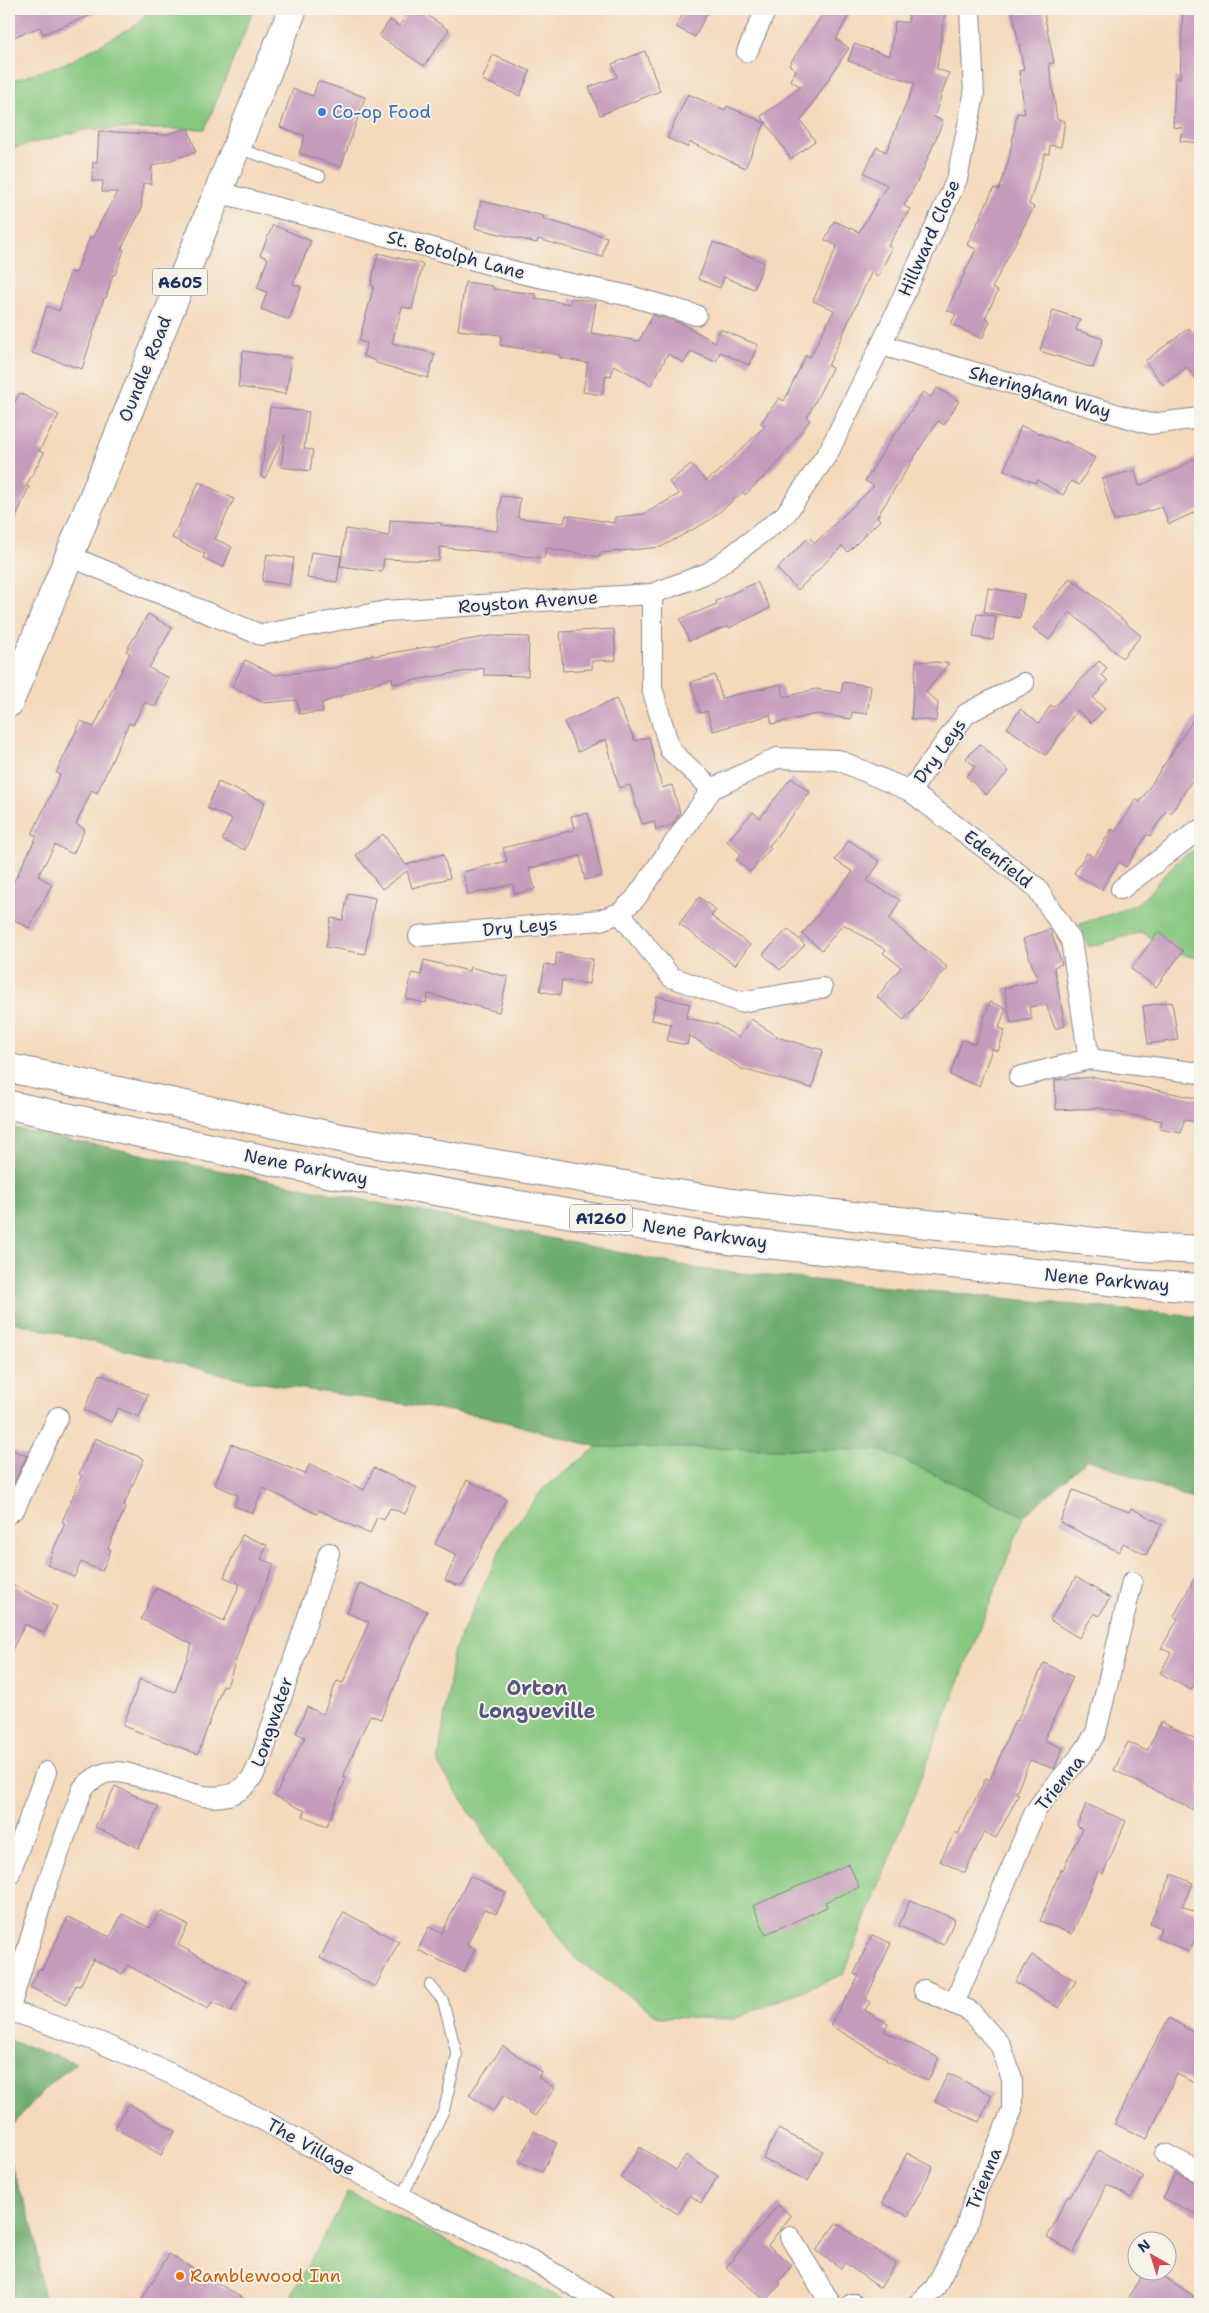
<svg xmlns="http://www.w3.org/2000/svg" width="1209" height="2313" font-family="'Shantell Sans',sans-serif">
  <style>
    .green { fill: #87c880; stroke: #517c6f }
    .forest { fill: #6dac6e; stroke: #446e66 }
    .building { fill: #c59bbb }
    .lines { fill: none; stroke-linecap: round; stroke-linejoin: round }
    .service-casing { stroke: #88848c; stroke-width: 12 }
    .minor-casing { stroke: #88848c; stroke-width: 22 }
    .primary-casing { stroke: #88848c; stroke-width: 30 }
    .trunk-casing { stroke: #88848c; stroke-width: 30 }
    .service { stroke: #fff; stroke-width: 10 }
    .minor { stroke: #fff; stroke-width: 20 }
    .primary { stroke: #fff; stroke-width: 28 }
    .trunk { stroke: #fff; stroke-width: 28 }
    .shop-dot { fill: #3f7fe0; stroke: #f7f3e8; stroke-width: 2 }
    .food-dot { fill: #e8710a; stroke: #f7f3e8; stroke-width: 2 }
    .labels { text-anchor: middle; stroke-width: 4; stroke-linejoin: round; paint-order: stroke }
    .shield { fill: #f7f3e8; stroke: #5d6a87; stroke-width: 1 }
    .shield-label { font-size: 16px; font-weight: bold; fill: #1b2f5e }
    .shop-label { font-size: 18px; fill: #366cbe; stroke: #f7f3e8; text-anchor: start }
    .street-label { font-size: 18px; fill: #1b2f5e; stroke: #f7f3e8 }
    .food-label { font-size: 18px; fill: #c56008; stroke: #f7f3e8; text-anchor: start }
    .quarter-label { font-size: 20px; font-weight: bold; fill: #56557f; stroke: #f7f3e8 }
  </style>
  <rect width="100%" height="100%" fill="#f7f3e8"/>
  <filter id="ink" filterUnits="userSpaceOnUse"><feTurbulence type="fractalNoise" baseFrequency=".02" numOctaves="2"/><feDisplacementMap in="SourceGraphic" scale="10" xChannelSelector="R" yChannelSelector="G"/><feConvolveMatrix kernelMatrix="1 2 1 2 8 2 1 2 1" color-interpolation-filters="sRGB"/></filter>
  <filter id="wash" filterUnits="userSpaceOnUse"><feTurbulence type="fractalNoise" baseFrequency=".0096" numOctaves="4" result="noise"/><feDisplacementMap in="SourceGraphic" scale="20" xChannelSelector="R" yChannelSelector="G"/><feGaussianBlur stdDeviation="1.12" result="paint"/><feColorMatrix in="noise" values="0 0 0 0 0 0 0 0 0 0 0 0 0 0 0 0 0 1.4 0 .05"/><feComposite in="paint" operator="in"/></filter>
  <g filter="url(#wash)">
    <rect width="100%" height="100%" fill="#f4d9bb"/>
    <g class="green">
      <polygon points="149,9 254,9 205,129 88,129 9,149 9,82 69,62 138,24"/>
      <path d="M1200,848v111l-19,-5 -40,-22 -52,15 -9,-23c13,-5 50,-15 59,-22 21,-18 33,-44 61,-54z"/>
      <polygon points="597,1447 881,1450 1024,1516 844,1974 734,2019 659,2017 576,1959 498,1855 438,1764 453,1653 506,1537 543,1489"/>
      <polygon points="349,2192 573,2304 286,2304"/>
    </g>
    <g class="forest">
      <polygon points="9,1127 700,1269 1200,1317 1200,1502 1088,1459 1024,1516 881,1450 597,1447 484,1416 249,1381 9,1321"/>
      <polygon points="9,2040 76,2063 50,2084 9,2128"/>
      <polygon points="9,2160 34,2229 44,2304 9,2304"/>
    </g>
    <g id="blocks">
      <g class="building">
        <polygon points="9,9 104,9 104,10 43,34 40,27 14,37 9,25"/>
        <polygon points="411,9 418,9 449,30 424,66 379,36 390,20 399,26"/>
        <polygon points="686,9 709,9 695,37 676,27"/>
        <polygon points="826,9 852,9 836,39 849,48 801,121 815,141 791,159 761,116 801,87 790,80 796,70 789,65"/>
        <polygon points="910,9 945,9 937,69 949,73 934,117 943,121 923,170 904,206 910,209 888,246 892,248 878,277 871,273 828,366 832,368 807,418 810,420 777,464 745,495 743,492 710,520 661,547 600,553 600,557 546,548 544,558 440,547 439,561 384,559 382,572 340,566 346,529 389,536 390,520 441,523 441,525 497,531 501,496 520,498 518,518 564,523 566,515 615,523 615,517 644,514 679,494 669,482 691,464 706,481 713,475 714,476 765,426 761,423 779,398 784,401 806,355 810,357 834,310 813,301 837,246 825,240 834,221 859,232 887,185 864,173 877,147 886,152 915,83 848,61 854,44 890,56 895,21 908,23"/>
        <polygon points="1012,9 1043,9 1054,63 1049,63 1057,119 1065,121 1061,147 1050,145 1049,154 1045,154 1029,204 1034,207 992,288 998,291 985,318 990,321 982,339 951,324 956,314 947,310 976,249 967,245 994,188 999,190 1009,159 1017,113 1025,114 1019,71 1024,70"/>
        <polygon points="1183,9 1200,9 1200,143 1180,141 1182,128 1173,127 1175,78 1180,78"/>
        <polygon points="645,51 660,91 600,115 589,87 617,77 612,64"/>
        <polygon points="493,55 530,71 520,96 482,80"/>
        <polygon points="318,81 365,97 341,167 299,153 305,136 280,127 293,89 313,96"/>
        <polygon points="688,94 725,110 727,106 765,123 745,168 690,142 687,147 667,138"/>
        <polygon points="188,128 196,152 152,166 151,184 143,183 141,210 121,249 124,250 115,275 113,274 106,298 104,298 82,369 32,353 47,306 59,311 70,272 76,273 90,237 92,238 117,192 102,192 103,181 92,181 93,162 97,162 99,131 165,135"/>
        <polygon points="481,201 544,216 543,219 607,237 602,257 538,239 537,243 475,228"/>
        <polygon points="273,225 311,241 293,284 301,287 289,320 261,309 267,292 257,288 268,258 260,255"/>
        <polygon points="713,242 764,262 754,289 724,277 720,288 698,279"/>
        <polygon points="378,253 423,264 412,309 402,307 392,343 435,354 428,378 376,363 376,361 363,356 367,343 359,341 374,286 371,285"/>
        <polygon points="465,282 493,286 493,289 536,294 536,298 570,304 571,298 596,302 591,333 639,341 653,315 680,323 715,342 720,329 758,345 749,365 720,352 716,362 691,351 684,363 668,354 651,385 614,365 611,376 606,375 602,395 583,392 588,363 560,358 560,355 500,345 501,335 458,330"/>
        <polygon points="1053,310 1080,319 1076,330 1103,339 1093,368 1040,351"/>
        <polygon points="1189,328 1200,343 1200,384 1187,367 1163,385 1145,361"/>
        <polygon points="243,351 292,358 286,394 238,387"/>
        <polygon points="937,388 959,401 944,425 938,421 925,440 877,517 880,520 848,552 842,546 798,590 777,569 809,537 815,543 874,486 865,481 896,431 897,432 923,392 931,397"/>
        <polygon points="20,393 59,415 39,451 44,453 26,486 29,487 9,533 9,412"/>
        <polygon points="270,407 309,412 304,449 313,450 310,471 281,467 285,435 265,478 261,477"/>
        <polygon points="1021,426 1064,443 1065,441 1095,458 1079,485 1071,481 1063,495 1037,480 1036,483 1004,470"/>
        <polygon points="1200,455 1200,510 1169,524 1162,507 1114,521 1102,479 1135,470 1139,486 1178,469"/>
        <polygon points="199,482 234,499 215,539 232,547 223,567 203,558 205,554 172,538"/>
        <polygon points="311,552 341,556 337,582 307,578"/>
        <polygon points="267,554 294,558 289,585 262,581"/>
        <polygon points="1070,578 1108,607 1141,636 1122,658 1070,612 1049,640 1033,628"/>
        <polygon points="757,582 770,608 729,628 728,626 689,641 680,619 717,604 716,601"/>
        <polygon points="988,588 1024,594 1020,618 984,612"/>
        <polygon points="148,614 172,628 149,668 169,678 155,707 145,702 133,725 129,723 97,793 92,790 76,824 85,829 73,854 55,845 38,876 52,884 29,928 9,917 9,891 37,836 32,834 60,775 56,773 81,721 94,727 130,653 126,651"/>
        <polygon points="977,614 996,616 993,640 973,637"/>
        <polygon points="614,629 616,660 592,661 592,669 563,671 560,632"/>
        <polygon points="490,636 529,637 528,676 484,675 484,668 393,684 392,677 322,703 323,712 299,714 297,700 265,703 232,687 245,660 276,675 335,668 373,654 374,656"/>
        <polygon points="916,661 949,663 926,692 938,703 936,721 911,719"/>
        <polygon points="1099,661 1107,668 1102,675 1108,681 1093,698 1105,709 1091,723 1077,710 1046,755 1007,728 1020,709 1039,723 1051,705 1054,707"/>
        <polygon points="715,675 722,698 781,684 784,697 816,689 841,693 843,682 871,686 867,714 852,712 851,719 817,714 772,724 770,715 713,731 707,711 700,713 691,682"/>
        <polygon points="616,699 635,741 649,737 662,788 672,785 680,813 672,825 656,830 654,821 642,824 630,785 619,788 606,739 578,752 564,722"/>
        <polygon points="1200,709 1200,768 1171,813 1166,811 1150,836 1147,834 1126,867 1119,862 1101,890 1074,873 1087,853 1094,857 1112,829 1115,832 1136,799 1140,802"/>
        <polygon points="980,744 1009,771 986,795 966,776 975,767 966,758"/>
        <polygon points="791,778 810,792 769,846 771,848 750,872 736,860 741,854 727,841 753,812 760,818"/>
        <polygon points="218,782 265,802 245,850 222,840 232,819 207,808"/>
        <polygon points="588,813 602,876 585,880 580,856 529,868 535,889 515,894 513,884 468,895 463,872 507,861 503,848 574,830 571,816"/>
        <polygon points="383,834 406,865 443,854 450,878 412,888 407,871 382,889 356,855"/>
        <polygon points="849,840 880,862 867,881 900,900 889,920 947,967 904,1020 877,997 901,967 883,953 886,950 843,924 822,950 802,934 853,872 835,860"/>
        <polygon points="348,893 375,898 365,954 326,947 331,918 343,920"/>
        <polygon points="699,897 716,910 711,916 750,945 735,965 679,924"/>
        <polygon points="788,929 805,945 780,970 763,954"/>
        <polygon points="1050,929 1062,964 1054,967 1065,1026 1055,1029 1046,1004 1029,1007 1032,1019 1011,1023 1004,988 1038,981 1023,939"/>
        <polygon points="1158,932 1183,951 1156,987 1131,969"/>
        <polygon points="557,953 593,959 589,984 562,980 560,995 540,991 545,964 555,966"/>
        <polygon points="424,960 469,971 470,967 508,977 499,1012 428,994 426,1003 406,999 412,973 421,975"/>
        <polygon points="657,996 690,1004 686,1018 717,1024 739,1038 751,1019 780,1038 823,1050 812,1088 742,1069 689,1035 687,1045 667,1041 671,1024 652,1020"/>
        <polygon points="990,1002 1006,1008 999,1028 1005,1030 998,1051 992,1049 979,1086 950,1075 962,1040 975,1044"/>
        <polygon points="1172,1002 1178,1040 1148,1044 1143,1006"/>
        <polygon points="1095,1077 1200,1099 1200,1122 1184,1120 1181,1133 1160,1129 1162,1121 1098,1108 1056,1110 1055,1080"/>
        <polygon points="100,1374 148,1395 139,1417 118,1408 111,1422 84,1410"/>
        <polygon points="95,1438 144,1459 124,1505 126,1506 108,1548 111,1550 102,1571 81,1562 74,1577 47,1565 65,1523 62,1522 82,1475 79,1474"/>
        <polygon points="231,1444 305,1474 310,1464 364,1490 374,1468 417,1488 405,1514 390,1508 384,1520 377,1517 370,1534 319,1510 317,1514 263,1488 253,1513 234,1506 238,1495 215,1485"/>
        <polygon points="9,1449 27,1456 9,1493"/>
        <polygon points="467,1480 506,1499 463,1585 456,1585 445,1580 457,1555 435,1544"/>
        <polygon points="1073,1490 1129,1512 1131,1508 1162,1524 1146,1555 1123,1543 1119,1552 1060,1522"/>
        <polygon points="242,1535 267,1545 261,1559 274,1564 244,1636 227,1686 223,1685 198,1754 123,1726 140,1679 175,1692 192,1644 141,1619 156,1588 224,1621 240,1584 224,1577"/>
        <polygon points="1200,1568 1200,1673 1191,1690 1160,1673 1171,1653 1161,1648 1178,1619 1174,1616"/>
        <polygon points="1076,1577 1110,1598 1099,1616 1094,1613 1079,1638 1050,1620"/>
        <polygon points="9,1583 57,1607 44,1633 25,1624 9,1656"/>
        <polygon points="360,1583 427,1611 381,1719 370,1715 343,1777 346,1778 327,1826 303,1816 305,1811 275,1796 305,1737 296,1733 307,1707 323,1714 337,1681 343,1683 369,1622 347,1613"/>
        <polygon points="1044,1663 1073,1677 1044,1740 1063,1748 1054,1769 1030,1760 1016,1793 1019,1794 996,1838 984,1832 965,1873 940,1861 955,1832 958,1834 986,1778 990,1780 1015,1720 1017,1721"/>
        <polygon points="1161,1722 1200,1741 1200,1813 1114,1770 1128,1742 1147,1751"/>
        <polygon points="115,1786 159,1807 139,1848 95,1827"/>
        <polygon points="1086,1804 1126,1821 1103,1874 1098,1871 1072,1934 1040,1921 1061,1869 1063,1870 1082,1829 1077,1826"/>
        <polygon points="849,1864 859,1887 825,1902 827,1907 766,1934 753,1906"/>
        <polygon points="1172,1874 1193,1883 1182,1906 1200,1914 1200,1928 1189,1952 1157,1938 1161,1928 1150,1923"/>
        <polygon points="470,1876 506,1893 496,1914 484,1909 467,1945 475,1949 464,1972 418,1950 429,1927 442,1933"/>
        <polygon points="910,1900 955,1919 944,1945 899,1926"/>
        <polygon points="160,1911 188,1925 178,1945 247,1981 231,2012 212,2002 208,2009 127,1965 122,1974 93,1959 80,1986 76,1985 66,2005 30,1987 40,1968 42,1970 68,1917 110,1937 122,1914 150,1928"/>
        <polygon points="344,1912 399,1942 375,1987 320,1958"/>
        <polygon points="872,1935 891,1943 866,1999 870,2002 865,2010 888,2024 884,2031 939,2058 928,2081 886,2060 887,2059 830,2025 859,1976 854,1974"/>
        <polygon points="1032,1955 1076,1981 1059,2008 1015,1982"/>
        <polygon points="1169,2018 1200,2036 1200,2086 1177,2074 1147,2139 1115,2124 1141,2068"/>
        <polygon points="503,2046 542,2072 538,2077 555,2088 535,2116 504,2095 493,2111 469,2095"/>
        <polygon points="948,2073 992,2095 979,2122 935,2101"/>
        <polygon points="129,2104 175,2131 161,2155 115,2128"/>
        <polygon points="778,2129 823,2151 808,2181 763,2159"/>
        <polygon points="534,2131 557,2143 542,2172 519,2161"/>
        <polygon points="640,2147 676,2170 686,2155 718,2176 701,2203 690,2195 678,2214 621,2178"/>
        <polygon points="1099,2150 1144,2177 1131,2198 1107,2184 1074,2252 1047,2238 1068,2195 1070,2196"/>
        <polygon points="907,2153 933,2167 908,2216 882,2203"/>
        <polygon points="1175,2173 1200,2184 1200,2216 1163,2198"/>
        <polygon points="778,2205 791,2216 768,2245 792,2265 779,2282 781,2284 766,2301 726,2267"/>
        <polygon points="836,2223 896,2264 880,2288 845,2263 841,2268 816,2251"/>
        <polygon points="169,2254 252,2304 139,2304"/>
        <polygon points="1145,2270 1154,2270 1200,2300 1200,2304 1124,2304"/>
      </g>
    </g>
  </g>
  <g filter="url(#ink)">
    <use href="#blocks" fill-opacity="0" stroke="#88848c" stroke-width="1"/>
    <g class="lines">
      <g class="service-casing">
        <g id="service">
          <polyline points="237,148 320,176"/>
          <polyline points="402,2197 444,2110 457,2055 443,2001 430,1985"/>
        </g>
      </g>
      <g class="minor-casing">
        <g id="minor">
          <polyline points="747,52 766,9"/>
          <polyline points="217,192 425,246 524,274 630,296 696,315"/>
          <polyline points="881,345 1150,424 1200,418"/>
          <polyline points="69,556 261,635 386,611 652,594 710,572 785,515 828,453 881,345 957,179 974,95 970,9"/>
          <polyline points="652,594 652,688 670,750 712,789"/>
          <polyline points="910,791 966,714 1024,683"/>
          <polyline points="1121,889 1197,831"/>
          <polyline points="620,913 671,977 741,1002 822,988"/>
          <polyline points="419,936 600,920 620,913 635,899 712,789 777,758 838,760 910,791 1036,887 1071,940 1089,1059"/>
          <polyline points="1019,1077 1089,1059 1200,1073"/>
          <polyline points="9,1513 15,1508 58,1417"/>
          <polyline points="9,1875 46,1772"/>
          <path d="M954,2004l81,-192c18,-29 45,-49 61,-80l36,-150"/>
          <polyline points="9,2010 99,2042 167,2072 261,2119 423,2209 535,2262 604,2304"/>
          <path d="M9,2011l36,-121 38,-102c8,-8 18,-16 30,-16 38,-1 107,51 138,7 4,-5 6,-12 9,-17l69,-209"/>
          <polyline points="1165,2154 1200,2172"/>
          <polyline points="790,2237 831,2304"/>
          <polyline points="852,2304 854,2304"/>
          <polyline points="918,2304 935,2288 966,2228 976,2192 992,2159 1012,2110 1012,2079 1001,2046 970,2011 924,1990"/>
        </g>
      </g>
      <g class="primary-casing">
        <polyline id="primary" points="9,703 293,9"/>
      </g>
      <g class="trunk-casing">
        <g id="trunk">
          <polyline points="9,1068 341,1138 732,1203 1143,1247 1200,1250"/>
          <polyline points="9,1105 333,1174 728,1240 1137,1284 1200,1288"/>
        </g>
      </g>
      <use href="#service" class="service"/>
      <use href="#minor" class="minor"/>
      <use href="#primary" class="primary"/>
      <use href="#trunk" class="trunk"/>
    </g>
  </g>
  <circle class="shop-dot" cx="322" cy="112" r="5"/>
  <circle class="food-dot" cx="180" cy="2276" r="5"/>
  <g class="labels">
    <g class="shield">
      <rect x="152.5" y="268.5" width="55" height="27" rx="4"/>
      <rect x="570" y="1204.5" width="62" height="27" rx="4"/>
    </g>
    <g class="shield-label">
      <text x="180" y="288">A605</text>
      <text x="601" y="1224">A1260</text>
    </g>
    <g class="shop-label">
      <text x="332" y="118">Co-op Food</text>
    </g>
    <g class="street-label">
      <text transform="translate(929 238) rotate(-66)" y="6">Hillward Close</text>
      <text transform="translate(456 255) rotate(15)" y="6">St. Botolph Lane</text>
      <text transform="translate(145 369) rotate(-68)" y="6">Oundle Road</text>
      <text transform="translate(1040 392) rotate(16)" y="6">Sheringham Way</text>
      <text transform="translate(528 602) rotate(-4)" y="6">Royston Avenue</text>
      <text transform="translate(940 751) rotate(-54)" y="6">Dry Leys</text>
      <text transform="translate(998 859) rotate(38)" y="6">Edenfield</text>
      <text transform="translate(520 927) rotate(-5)" y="6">Dry Leys</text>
      <text transform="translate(306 1167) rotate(11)" y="6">Nene Parkway</text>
      <text transform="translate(705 1234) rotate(8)" y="6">Nene Parkway</text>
      <text transform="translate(1107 1280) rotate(5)" y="6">Nene Parkway</text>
      <text transform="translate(272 1722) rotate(-71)" y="6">Longwater</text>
      <text transform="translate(1060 1783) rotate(-51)" y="6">Trienna</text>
      <text transform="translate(311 2147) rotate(29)" y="6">The Village</text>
      <text transform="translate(984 2179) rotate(-68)" y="6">Trienna</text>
    </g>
    <g class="food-label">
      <text x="190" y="2282">Ramblewood Inn</text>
    </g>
    <g class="quarter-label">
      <text x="537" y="1695">Orton<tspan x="537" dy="23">Longueville</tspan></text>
    </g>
  </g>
  <rect width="1209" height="2313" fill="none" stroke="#f7f3e8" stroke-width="30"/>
  <g transform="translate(1152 2256) rotate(321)"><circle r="24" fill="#f7f3e8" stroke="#9fa5b1"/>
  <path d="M0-4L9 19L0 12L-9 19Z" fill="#d1495b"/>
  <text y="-8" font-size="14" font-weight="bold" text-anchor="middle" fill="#1b2f5e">N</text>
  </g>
</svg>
